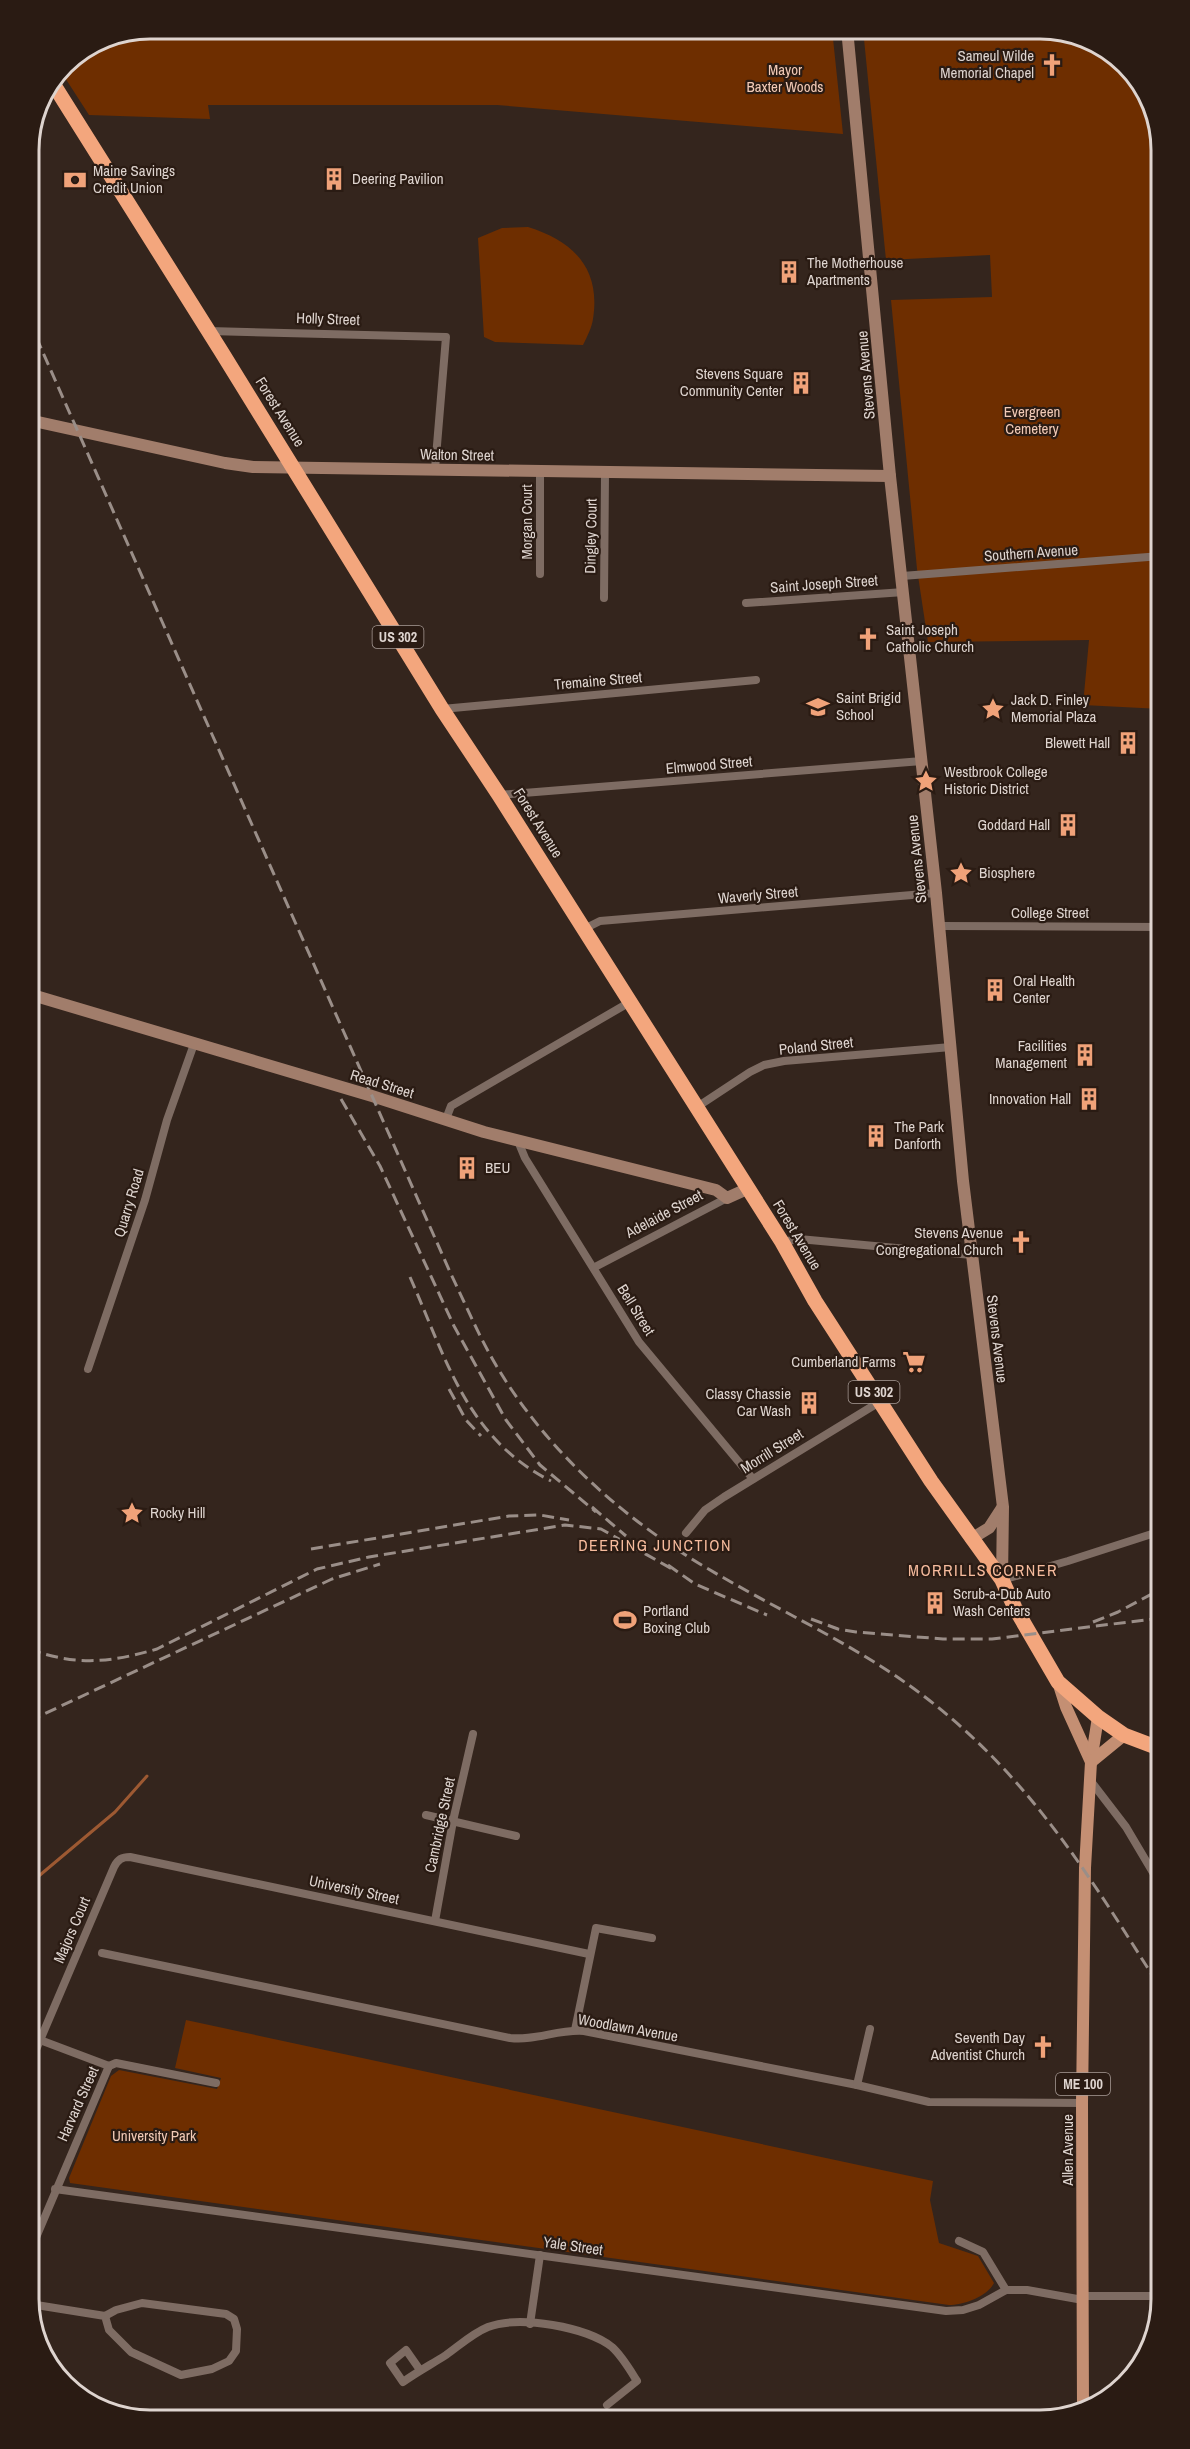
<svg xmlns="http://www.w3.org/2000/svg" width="1190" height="2449" font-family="'Archivo Narrow',sans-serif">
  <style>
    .green { fill: #6e2e00 }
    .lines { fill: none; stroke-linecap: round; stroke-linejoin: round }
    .stream { stroke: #9d5932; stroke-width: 3 }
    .street { stroke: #7e6c63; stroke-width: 8 }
    .secondary { stroke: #a17d6b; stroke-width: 12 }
    .primary { stroke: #c48f73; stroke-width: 12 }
    .highway { stroke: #f3a67d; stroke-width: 15 }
    .rail { stroke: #9a8e88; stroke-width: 3; stroke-dasharray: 12 6; stroke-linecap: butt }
    .labels { text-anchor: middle; stroke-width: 4.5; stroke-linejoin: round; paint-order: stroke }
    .shield { fill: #2a1b13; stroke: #a89c97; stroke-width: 1.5 }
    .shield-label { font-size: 14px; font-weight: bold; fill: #ded4cf }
    .poi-label { font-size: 15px; fill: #ded4cf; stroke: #2a1b13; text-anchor: start }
    .park-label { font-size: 15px; fill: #f2cab6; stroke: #2a1b13 }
    .street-label { font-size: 15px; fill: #ded4cf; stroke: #2a1b13 }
    .neighbourhood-label { font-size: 16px; letter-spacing: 1.5px; fill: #f6bb9d; stroke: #2a1b13 }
    .rim { fill: none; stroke: #ded4cf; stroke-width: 3 }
  </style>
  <rect width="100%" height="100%" fill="#34251d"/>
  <g class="green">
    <polygon points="150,29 832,29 843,134 497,105 208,105 210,119 89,115 60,70 64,64 104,38"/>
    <polygon points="863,29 1048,29 1114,53 1152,104 1161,150 1161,709 1083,705 1089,640 928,642 917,569 891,300 992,297 990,255 886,260"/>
    <path d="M528,227c45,14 73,41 65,92 -1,8 -6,18 -10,26l-88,-3 -11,-5 -6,-99 24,-10z"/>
    <path d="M186,2020l747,161 -3,19 9,43 39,13 16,27c-7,14 -31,22 -45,22l-879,-122 -1,-5 42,-102 8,-6 98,19 4,-11 -46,-10z"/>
  </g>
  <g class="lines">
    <polyline class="stream" points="29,1887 40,1875 115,1812 147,1776"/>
    <g class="street">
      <polyline points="209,331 446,337 435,469"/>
      <polyline points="540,574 540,471"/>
      <polyline points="902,576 1161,556"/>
      <polyline points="604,598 605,473"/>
      <polyline points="746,603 904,592"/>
      <polyline points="442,709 756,680"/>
      <polyline points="499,795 922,761"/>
      <polyline points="939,926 1161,927"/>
      <polyline points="584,929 600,921 936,893"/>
      <polyline points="697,1107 750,1072 764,1065 784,1061 951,1047"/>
      <polyline points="446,1119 451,1106 630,1002"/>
      <polyline points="518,1141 525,1158 639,1342 753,1479"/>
      <polyline points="782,1242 799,1239 972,1255"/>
      <polyline points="595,1267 727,1198"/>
      <polyline points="88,1369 145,1200 167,1120 194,1044"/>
      <polyline points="686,1533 705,1510 724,1497 881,1401"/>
      <polyline points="1002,1580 1068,1561 1161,1531"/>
      <polyline points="1090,1780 1126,1827 1161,1886"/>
      <polyline points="426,1815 516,1836"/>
      <polyline points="435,1921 453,1821 473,1734"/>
      <path d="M102,1953l408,85c26,3 48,-9 74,-7l273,54 72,17 153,1"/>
      <polyline points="575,2030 596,1928 652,1938"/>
      <polyline points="40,2040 109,2066"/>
      <path d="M29,2066l85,-199c4,-8 8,-10 16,-10l459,97"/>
      <polyline points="109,2066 116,2063 216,2083"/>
      <polyline points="857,2085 870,2029"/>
      <polyline points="55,2189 946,2311 963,2310 979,2305 1006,2290 1027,2290 1083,2300"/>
      <polyline points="959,2241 983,2252 1006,2290"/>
      <polyline points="29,2254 109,2066"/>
      <polyline points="1083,2296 1161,2296"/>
      <polyline points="30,2304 105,2316 116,2310 142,2303 226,2314 234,2319 237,2329 236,2351 229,2361 212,2369 181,2375 131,2352 109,2330 105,2316"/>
      <polyline points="530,2324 540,2255"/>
      <path d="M420,2370l-14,-20 -16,13 13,19c14,-10 29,-18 43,-27 14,-10 27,-22 42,-28 32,-12 99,0 124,20 10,9 18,23 25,34l-30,24"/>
    </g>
    <g class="secondary">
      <polyline points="847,29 890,476 936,893 963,1181 1003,1507 1002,1580"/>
      <polyline points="29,420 225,463 253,467 890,476"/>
      <polyline points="29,994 372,1096 484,1132 716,1190 727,1198 747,1189"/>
      <polyline points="971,1539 989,1528 1002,1508"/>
    </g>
    <g class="primary">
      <polyline points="1058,1682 1066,1707 1091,1762 1085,1868 1082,2103 1083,2412"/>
      <polyline points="1091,1762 1098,1717"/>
      <polyline points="1091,1762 1124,1735"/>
    </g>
    <polyline class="highway" points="52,82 221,351 442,709 499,795 782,1242 815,1301 931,1481 1002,1580 1015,1608 1058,1682 1098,1717 1124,1735 1161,1749"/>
    <g class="rail">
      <path d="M29,321l421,951c14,29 27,60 43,88 54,94 138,166 231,218 66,38 136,70 197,116 108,81 169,183 240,295"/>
      <polyline points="341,1099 380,1166 454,1326 506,1420 540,1465 596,1512"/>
      <path d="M410,1277c36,81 56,161 141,204"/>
      <polyline points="449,1389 466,1420 481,1436"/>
      <polyline points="592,1507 626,1536"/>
      <polyline points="311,1549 509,1516 540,1515 569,1520"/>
      <polyline points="668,1565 695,1584 767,1615"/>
      <polyline points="811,1619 838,1629 856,1632 943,1639 992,1639 1161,1618"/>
      <polyline points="1093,1622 1118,1612 1161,1589"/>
      <path d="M29,1649c47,17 80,14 128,0l160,-80 52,-12 196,-32 36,4 73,41"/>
      <polyline points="29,1721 332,1579 380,1564"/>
    </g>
  </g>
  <defs>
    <g id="church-bare" transform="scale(1.8)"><path d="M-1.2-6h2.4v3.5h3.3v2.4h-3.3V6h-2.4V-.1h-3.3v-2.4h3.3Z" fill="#f0a279" stroke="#2a1b13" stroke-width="2.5" paint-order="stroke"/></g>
    <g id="building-bare" transform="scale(1.8)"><path d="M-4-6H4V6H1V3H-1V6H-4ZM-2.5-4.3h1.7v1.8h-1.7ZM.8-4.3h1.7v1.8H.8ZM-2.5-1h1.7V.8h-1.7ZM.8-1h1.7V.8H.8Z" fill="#f0a279" stroke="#2a1b13" stroke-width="2.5" paint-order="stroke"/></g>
    <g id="bank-bare" transform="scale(1.8)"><path d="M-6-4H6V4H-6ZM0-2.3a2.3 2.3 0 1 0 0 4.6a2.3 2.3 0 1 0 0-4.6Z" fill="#f0a279" stroke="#2a1b13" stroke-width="2.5" paint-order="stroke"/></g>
    <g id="school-bare" transform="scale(1.8)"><path d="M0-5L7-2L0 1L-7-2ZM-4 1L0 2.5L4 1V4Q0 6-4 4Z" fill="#f0a279" stroke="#2a1b13" stroke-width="2.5" paint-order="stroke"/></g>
    <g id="sight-bare" transform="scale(1.8)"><path d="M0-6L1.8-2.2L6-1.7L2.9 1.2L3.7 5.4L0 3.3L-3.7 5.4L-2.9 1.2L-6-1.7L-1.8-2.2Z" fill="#f0a279" stroke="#2a1b13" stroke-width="2.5" paint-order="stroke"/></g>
    <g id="supermarket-bare" transform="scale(1.8)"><path d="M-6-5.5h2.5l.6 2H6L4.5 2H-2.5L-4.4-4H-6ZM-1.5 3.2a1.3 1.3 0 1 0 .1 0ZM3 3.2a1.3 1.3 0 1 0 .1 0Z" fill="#f0a279" stroke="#2a1b13" stroke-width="2.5" paint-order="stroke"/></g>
    <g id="stadium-bare" transform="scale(1.8)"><path d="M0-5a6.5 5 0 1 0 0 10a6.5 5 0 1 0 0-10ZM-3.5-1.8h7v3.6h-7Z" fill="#f0a279" stroke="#2a1b13" stroke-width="2.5" paint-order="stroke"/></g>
  </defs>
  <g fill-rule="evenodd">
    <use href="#church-bare" x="1052" y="65"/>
    <use href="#building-bare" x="334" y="179"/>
    <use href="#bank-bare" x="75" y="180"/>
    <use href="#building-bare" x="789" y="272"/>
    <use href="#building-bare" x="801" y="383"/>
    <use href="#church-bare" x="868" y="639"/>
    <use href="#school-bare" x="818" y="707"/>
    <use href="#sight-bare" x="993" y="709"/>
    <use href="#building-bare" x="1128" y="743"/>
    <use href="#sight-bare" x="926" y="781"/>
    <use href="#building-bare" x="1068" y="825"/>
    <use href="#sight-bare" x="961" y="873"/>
    <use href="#building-bare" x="995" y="990"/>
    <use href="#building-bare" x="1085" y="1055"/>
    <use href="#building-bare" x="1089" y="1099"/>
    <use href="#building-bare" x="876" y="1136"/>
    <use href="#building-bare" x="467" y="1168"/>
    <use href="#church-bare" x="1021" y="1242"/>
    <use href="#supermarket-bare" x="914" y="1362"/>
    <use href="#building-bare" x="809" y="1403"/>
    <use href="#sight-bare" x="132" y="1513"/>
    <use href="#building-bare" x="935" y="1603"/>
    <use href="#stadium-bare" x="625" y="1620"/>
    <use href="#church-bare" x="1043" y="2047"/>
  </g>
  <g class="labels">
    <g class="shield">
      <rect x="372.5" y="626" width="51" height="22" rx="4.5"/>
      <rect x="848.5" y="1381" width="51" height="22" rx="4.5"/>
      <rect x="1056" y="2073" width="54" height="22" rx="4.5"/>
    </g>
    <g class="shield-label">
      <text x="398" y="642">US 302</text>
      <text x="874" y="1397">US 302</text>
      <text x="1083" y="2089">ME 100</text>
    </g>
    <g class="poi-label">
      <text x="1034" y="61" text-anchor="end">Sameul Wilde<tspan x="1034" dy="17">Memorial Chapel</tspan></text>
      <text x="93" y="176">Maine Savings<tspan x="93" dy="17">Credit Union</tspan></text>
      <text x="352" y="184">Deering Pavilion</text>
      <text x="807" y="268">The Motherhouse<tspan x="807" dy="17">Apartments</tspan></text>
      <text x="783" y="379" text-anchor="end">Stevens Square<tspan x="783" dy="17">Community Center</tspan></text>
      <text x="886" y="635">Saint Joseph<tspan x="886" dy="17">Catholic Church</tspan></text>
      <text x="836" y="703">Saint Brigid<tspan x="836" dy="17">School</tspan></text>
      <text x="1011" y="705">Jack D. Finley<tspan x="1011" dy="17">Memorial Plaza</tspan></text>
      <text x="1110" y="748" text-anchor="end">Blewett Hall</text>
      <text x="944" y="777">Westbrook College<tspan x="944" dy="17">Historic District</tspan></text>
      <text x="1050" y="830" text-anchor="end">Goddard Hall</text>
      <text x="979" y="878">Biosphere</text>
      <text x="1013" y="986">Oral Health<tspan x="1013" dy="17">Center</tspan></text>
      <text x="1067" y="1051" text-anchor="end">Facilities<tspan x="1067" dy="17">Management</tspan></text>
      <text x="1071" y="1104" text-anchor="end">Innovation Hall</text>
      <text x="894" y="1132">The Park<tspan x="894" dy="17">Danforth</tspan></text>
      <text x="485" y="1173">BEU</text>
      <text x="1003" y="1238" text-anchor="end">Stevens Avenue<tspan x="1003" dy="17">Congregational Church</tspan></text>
      <text x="896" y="1367" text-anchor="end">Cumberland Farms</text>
      <text x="791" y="1399" text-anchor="end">Classy Chassie<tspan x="791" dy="17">Car Wash</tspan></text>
      <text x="150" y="1518">Rocky Hill</text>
      <text x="953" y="1599">Scrub-a-Dub Auto<tspan x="953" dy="17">Wash Centers</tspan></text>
      <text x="643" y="1616">Portland<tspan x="643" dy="17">Boxing Club</tspan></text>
      <text x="1025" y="2043" text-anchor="end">Seventh Day<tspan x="1025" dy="17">Adventist Church</tspan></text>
    </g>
    <g class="park-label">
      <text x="785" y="75">Mayor<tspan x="785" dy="17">Baxter Woods</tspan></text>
      <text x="1032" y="417">Evergreen<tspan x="1032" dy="17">Cemetery</tspan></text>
      <text x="154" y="2141">University Park</text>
    </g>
    <g class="street-label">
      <text transform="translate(328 319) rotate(2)" y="5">Holly Street</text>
      <text transform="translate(866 375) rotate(-95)" y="5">Stevens Avenue</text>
      <text transform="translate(280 412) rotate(58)" y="5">Forest Avenue</text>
      <text transform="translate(457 455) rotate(1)" y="5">Walton Street</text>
      <text transform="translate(527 522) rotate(-90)" y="5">Morgan Court</text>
      <text transform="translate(591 536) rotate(-89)" y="5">Dingley Court</text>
      <text transform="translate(1031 553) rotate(-4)" y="5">Southern Avenue</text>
      <text transform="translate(824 584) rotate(-4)" y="5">Saint Joseph Street</text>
      <text transform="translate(598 681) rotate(-5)" y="5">Tremaine Street</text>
      <text transform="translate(709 765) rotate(-5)" y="5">Elmwood Street</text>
      <text transform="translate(538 823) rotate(58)" y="5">Forest Avenue</text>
      <text transform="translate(917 859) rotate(-96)" y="5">Stevens Avenue</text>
      <text transform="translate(758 895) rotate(-5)" y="5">Waverly Street</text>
      <text x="1050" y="918">College Street</text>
      <text transform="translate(816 1046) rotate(-6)" y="5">Poland Street</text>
      <text transform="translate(382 1084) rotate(17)" y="5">Read Street</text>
      <text transform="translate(129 1203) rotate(-73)" y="5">Quarry Road</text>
      <text transform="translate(664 1214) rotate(-28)" y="5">Adelaide Street</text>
      <text transform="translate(797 1235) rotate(59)" y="5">Forest Avenue</text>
      <text transform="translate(636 1310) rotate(58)" y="5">Bell Street</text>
      <text transform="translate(997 1339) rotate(83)" y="5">Stevens Avenue</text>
      <text transform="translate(772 1451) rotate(-32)" y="5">Morrill Street</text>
      <text transform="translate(440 1825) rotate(-78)" y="5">Cambridge Street</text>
      <text transform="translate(354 1890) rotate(12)" y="5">University Street</text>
      <text transform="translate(72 1930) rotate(-67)" y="5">Majors Court</text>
      <text transform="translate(628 2028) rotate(10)" y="5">Woodlawn Avenue</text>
      <text transform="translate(78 2104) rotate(-66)" y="5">Harvard Street</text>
      <text transform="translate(1068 2150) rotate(-90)" y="5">Allen Avenue</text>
      <text transform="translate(573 2246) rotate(8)" y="5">Yale Street</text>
    </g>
    <g class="neighbourhood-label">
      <text x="655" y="1551">DEERING JUNCTION</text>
      <text x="983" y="1576">MORRILLS CORNER</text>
    </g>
  </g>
  <path d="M0 0H1190V2449H0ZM150 39H1040A111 111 0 0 1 1151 150V2299A111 111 0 0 1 1040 2410H150A111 111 0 0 1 39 2299V150A111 111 0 0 1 150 39Z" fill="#2a1b13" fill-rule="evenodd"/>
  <path class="rim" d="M150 39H1040A111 111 0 0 1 1151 150V2299A111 111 0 0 1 1040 2410H150A111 111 0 0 1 39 2299V150A111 111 0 0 1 150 39Z"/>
</svg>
